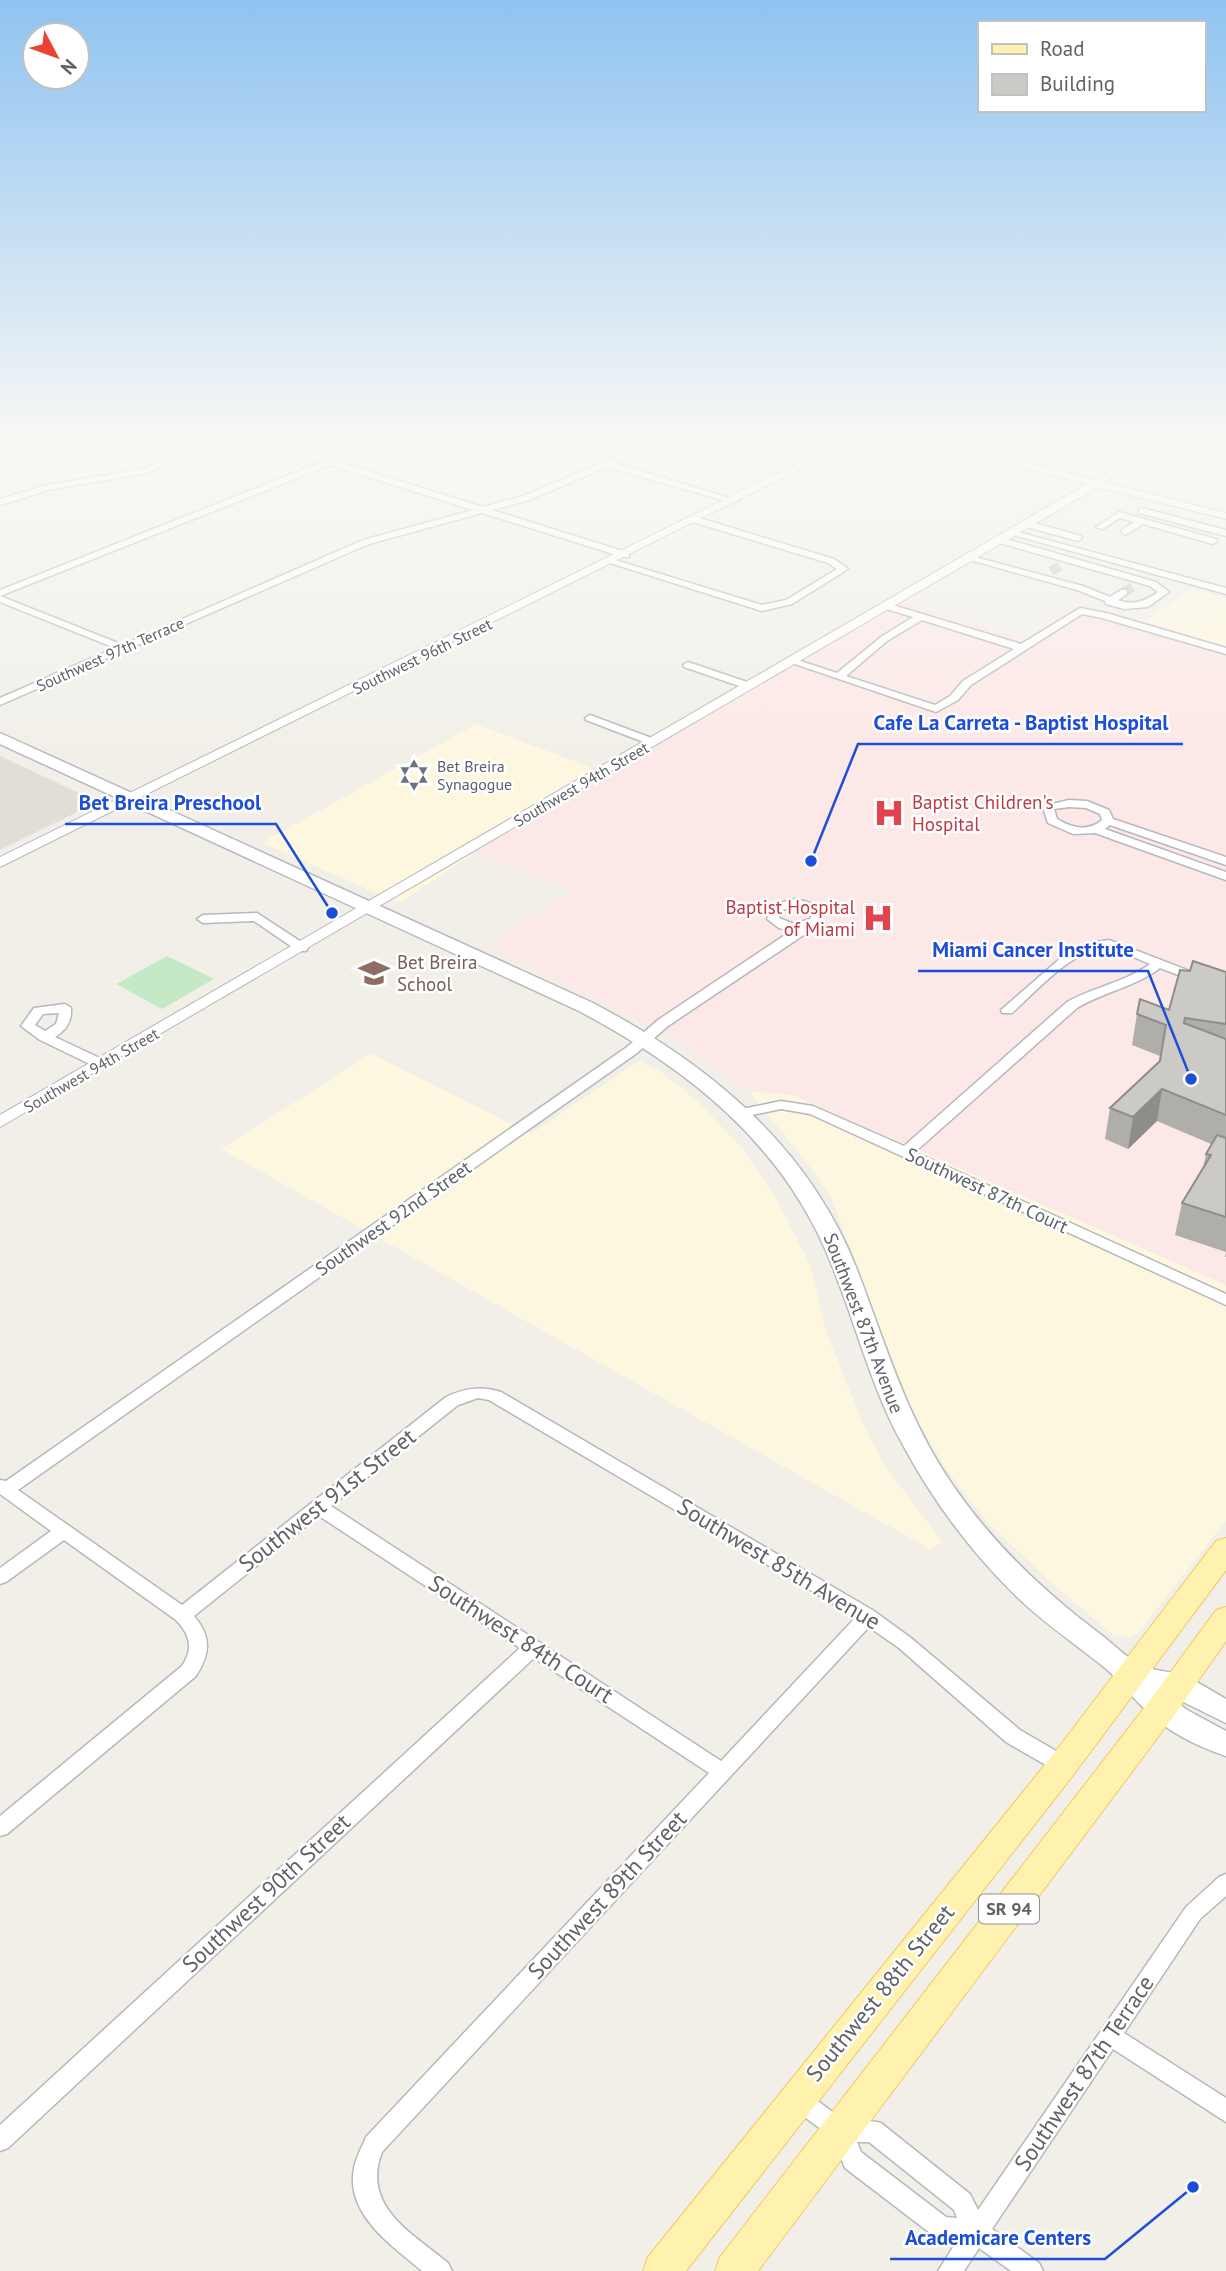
<svg xmlns="http://www.w3.org/2000/svg" width="1226" height="2271" font-family="'PT Sans',sans-serif">
  <style>
    .commercial { fill: #fef7e0 }
    .education { fill: #e1ded6 }
    .medical { fill: #fce8e6 }
    .green { fill: #c5e8c5 }
    .lines { fill: none; stroke-linecap: round; stroke-linejoin: round }
    .minor-tunnel { stroke: #ccccc8; stroke-width: 10; stroke-dasharray: 10 4.5; stroke-linecap: butt }
    .minor-casing { stroke: #b5b8bc; stroke-width: 3 }
    .tertiary-casing { stroke: #b5b8bc; stroke-width: 2 }
    .secondary-casing { stroke: #b6babf; stroke-width: 3 }
    .primary-casing { stroke: #f2c960; stroke-width: 2 }
    .minor { fill: #fff; fill-rule: evenodd }
    .tertiary { fill: #fff; fill-rule: evenodd }
    .secondary { fill: #fff; fill-rule: evenodd }
    .primary { fill: #fff2af; fill-rule: evenodd }
    .wall { fill: #afaea9 }
    .shaded-wall { fill: #8f8d8a }
    .building { fill: #cccac5; stroke: #8f8d8a; stroke-width: 2 }
    .labels { text-anchor: middle; stroke-width: 5; stroke-linejoin: round; paint-order: stroke }
    .far-street-label { font-size: 16px; fill: #5f6368; stroke: #fff }
    .far-worship-label { font-size: 16px; fill: #5b616d; stroke: #fff; text-anchor: start }
    .shield { fill: #fff; stroke: #8f9295; stroke-width: 2 }
    .shield-label { font-size: 18px; font-weight: bold; fill: #5f6368 }
    .health-label { font-size: 19px; fill: #be3a42; stroke: #fff; text-anchor: start }
    .education-label { font-size: 19px; fill: #785e54; stroke: #fff; text-anchor: start }
    .street-label { font-size: 19px; fill: #5f6368; stroke: #fff }
    .near-street-label { font-size: 23px; fill: #5f6368; stroke: #fff }
    .leader { fill: none; stroke: #1d4ed8; stroke-width: 2.5 }
    .callout-dot { fill: #1d4ed8; stroke: #fff; stroke-width: 2.5 }
    .callout-label { font-size: 21px; text-anchor: middle; font-weight: bold; fill: #1d4ed8; stroke: #fff; stroke-width: 5; stroke-linejoin: round; paint-order: stroke }
  </style>
  <rect width="100%" height="100%" fill="#f1efe8"/>
  <g class="commercial">
    <polygon points="1190,589 1226,598 1226,646 1144,622"/>
    <polygon points="476,724 608,774 477,851 400,903 262,843"/>
    <polygon points="371,1054 531,1134 639,1061 660,1071 697,1101 743,1149 777,1200 810,1265 826,1331 862,1422 884,1464 942,1542 930,1549 221,1149"/>
    <polygon points="749,1091 793,1095 1226,1285 1226,1521 1137,1634 1130,1637 1114,1635 1055,1586 986,1521 947,1470 919,1424 901,1385 831,1197 808,1164"/>
  </g>
  <polygon class="education" points="0,756 98,802 0,850"/>
  <polygon class="medical" points="901,601 1025,639 1081,603 1226,646 1226,1285 793,1095 749,1091 670,1036 487,945 572,891 477,851"/>
  <polygon class="green" points="167,956 214,979 162,1009 116,984"/>
  <g class="lines">
    <g class="minor-tunnel">
      <polyline points="1051,571 1060,566"/>
      <polyline points="1124,592 1134,586"/>
    </g>
    <g class="minor-casing">
      <g id="minor">
        <polygon points="208,445 220,445 146,473 49,490 0,505 0,499 48,485 141,469"/>
        <path d="M271,445h13l199,62 40,-11 76,-32 -61,-19c20,0 58,17 70,15 17,-3 29,-15 47,-15l-40,18 124,38 -7,2 -125,-36 -78,33 -37,10 137,43v4h-6l-141,-44 -113,31 -369,161v-7l115,-50 -115,-46v-6l123,49 240,-105 110,-30 -143,-45 -330,131v-6l322,-128z"/>
        <polygon points="1142,508 1226,530 1226,536 1139,513 1139,509"/>
        <polygon points="1119,512 1216,539 1218,541 1213,544 1143,524 1125,535 1121,532 1122,530 1134,522 1120,518 1103,529 1096,527"/>
        <polygon points="696,517 834,559 848,569 792,604 762,611 607,562 615,560 762,605 786,600 837,569 828,563 693,522 692,520"/>
        <polygon points="1027,521 1081,536 1082,538 1078,541 1024,526 1024,522"/>
        <polygon points="1010,530 1226,588 1226,594 1010,534"/>
        <path d="M999,537l157,45 13,10 -21,15 -24,2 -18,-5 -1,-3 -28,-11 -114,-32 8,-2 112,30 27,11 11,-7h6v4l-9,6c15,6 28,1 40,-8l-8,-6 -154,-44v-4z"/>
        <path d="M886,603l135,41 59,-36 26,5 120,35v6l-124,-36 -20,-4 -111,71 -13,15 -22,12 -150,-51 5,-3 46,15 44,-36 32,-20 -30,-9v-4zM922,620l92,29 -51,32 -13,15 -15,9 -89,-29 41,-35z"/>
        <polygon points="688,662 753,684 754,686 745,688 684,667 683,665"/>
        <polygon points="590,715 657,740 658,742 653,745 649,744 586,720 585,718"/>
        <path d="M1069,800l18,1 22,9 4,9 113,38v8l-116,-40 -5,4 121,43v8l-131,-47 -22,1 -25,-11 -4,-12 2,-2 6,-1v-4zM1069,807l17,1 14,6 2,6c-14,12 -30,8 -45,-1l-3,-10z"/>
        <path d="M795,899c12,3 21,4 29,14l-4,11 -152,102 -31,27 -619,437 164,115 264,-208c19,-9 35,-11 55,-5l373,219 37,27 109,92 50,29 3,6 -3,6 -7,2 -7,-2 -50,-29 -107,-94 -30,-21 -487,525c-21,55 30,81 66,111l4,8h-30c-31,-26 -77,-57 -68,-103 2,-11 8,-21 12,-31l343,-364 -175,-115 -526,490 -8,3v-26l520,-477 -201,-132 -125,100c18,21 16,38 2,60l-189,158 -7,2v-20l182,-150c12,-18 8,-31 -6,-46l-112,-80 -58,42 -6,2v-16l51,-37 -51,-37v-14l6,1 621,-434 31,-27 133,-89 -12,-3 -12,-9 5,-14zM795,907l10,2 7,5 -2,5 -16,5 -15,-6 2,-8zM478,1398l11,2 367,217 -135,144 -390,-255 127,-101z"/>
        <polygon points="257,913 306,945 308,948 306,951 298,951 254,921 203,923 197,919 203,915"/>
        <path d="M1109,940l117,45v8l-66,-25c-25,19 -57,24 -83,40l-162,144 311,142v11l-416,-191 -29,-5 -39,8 -7,-4 2,-3 44,-9 32,5 91,40 163,-144c27,-15 58,-20 83,-38 -13,-5 -27,-13 -41,-16 -30,-5 -76,46 -97,65h-10l-1,-3 62,-54 27,-13z"/>
        <path d="M65,1004l6,4c1,14 -5,22 -16,29l51,24 2,3 -2,3h-10l-56,-27 -19,-14 13,-18zM59,1013l-3,11 -11,7 -10,-6 8,-11z"/>
        <path d="M1226,1874v22l-26,23 -76,114 102,65v24l-113,-73 -121,180 47,34 4,8h-32l-32,-23 -15,23h-26l19,-30 -23,-5 -89,-68 -12,-30 -42,-31 -3,-7 3,-7 8,-3c16,6 28,20 43,28 11,6 27,1 39,5l89,71 8,16 208,-303 33,-30zM857,2142h12l85,68 3,8 -11,-1 -85,-65z"/>
      </g>
    </g>
    <g class="tertiary-casing">
      <g id="tertiary">
        <polygon points="835,445 848,445 0,867 0,857"/>
        <polygon points="939,445 957,445 1095,480 1154,445 1167,445 1105,482 1226,513 1226,519 1098,487 0,1127 0,1115 1087,484"/>
      </g>
    </g>
    <g class="secondary-casing">
      <path id="secondary" d="M0,733l593,270c114,60 214,141 263,264 29,75 50,150 96,217 41,60 91,107 148,150 13,10 25,22 38,30 13,7 32,7 46,12 14,6 28,15 42,23v24l-61,-30 22,17 39,21v25c-27,-9 -58,-24 -78,-44 -16,-14 -27,-31 -44,-45 -29,-23 -60,-44 -87,-70 -45,-44 -84,-96 -114,-152 -32,-57 -47,-121 -72,-182 -47,-118 -142,-194 -252,-252l-579,-267z"/>
    </g>
    <g class="primary-casing">
      <g id="primary">
        <polygon points="1226,1538 1226,1570 1074,1774 686,2271 643,2271 648,2257 1052,1756 1216,1541"/>
        <polygon points="1226,1607 1226,1641 1173,1717 758,2271 715,2271 720,2257 1151,1699 1216,1610"/>
      </g>
    </g>
    <use href="#minor" class="minor"/>
    <use href="#tertiary" class="tertiary"/>
    <use href="#secondary" class="secondary"/>
    <use href="#primary" class="primary"/>
  </g>
  <polygon class="wall" points="1190,971 1226,972 1226,1257 1225,1257 1226,1252 1175,1235 1182,1203 1203,1168 1206,1154 1211,1144 1157,1121 1128,1149 1105,1139 1110,1108 1159,1062 1160,1056 1132,1045 1137,1014 1169,1010"/>
  <polygon class="shaded-wall" points="1162,1089 1157,1121 1128,1149 1133,1117"/>
  <g class="building">
    <polygon points="1193,961 1226,972 1226,1024 1185,1018 1184,1023 1226,1039 1226,1115 1162,1089 1133,1117 1110,1108 1160,1061 1166,1025 1137,1014 1140,999 1169,1010 1180,970 1190,971"/>
    <polygon points="1217,1135 1226,1138 1226,1217 1182,1203 1211,1155 1206,1154"/>
  </g>
  <linearGradient id="sky" x2="0" y2="1"><stop stop-color="#8fc3f1"/><stop offset="0.58" stop-color="#f9f8f5"/><stop offset="1" stop-color="#f9f8f5" stop-opacity="0"/></linearGradient>
  <rect width="1226" height="763" fill="url(#sky)"/>
  <defs>
    <g id="synagogue-bare" transform="scale(2.415)"><path d="M0-6.5L5.6 3.2H-5.6ZM0 6.5L5.6-3.2H-5.6Z" fill="#6b7280" stroke="#fff" stroke-width="2.5" paint-order="stroke"/></g>
    <g id="hospital-bare" transform="scale(2.415)"><path d="M-5-5h3v3.5h4V-5h3V5h-3V1.5h-4V5h-3Z" fill="#e0444e" stroke="#fff" stroke-width="2.5" paint-order="stroke"/></g>
    <g id="school-bare" transform="scale(2.415)"><path d="M0-5L7-2L0 1L-7-2ZM-4 1L0 2.5L4 1V4Q0 6-4 4Z" fill="#8d6e63" stroke="#fff" stroke-width="2.5" paint-order="stroke"/></g>
  </defs>
  <g fill-rule="evenodd">
    <use href="#synagogue-bare" x="414" y="775"/>
    <use href="#hospital-bare" x="889" y="813"/>
    <use href="#hospital-bare" x="878" y="918"/>
    <use href="#school-bare" x="374" y="973"/>
  </g>
  <g class="labels">
    <g class="far-street-label">
      <text transform="translate(110 654) rotate(-24)" y="6">Southwest 97th Terrace</text>
      <text transform="translate(422 656) rotate(-26)" y="6">Southwest 96th Street</text>
      <text transform="translate(581 784) rotate(-30)" y="6">Southwest 94th Street</text>
      <text transform="translate(91 1070) rotate(-30)" y="6">Southwest 94th Street</text>
    </g>
    <g class="far-worship-label">
      <text x="437" y="772">Bet Breira<tspan x="437" dy="18">Synagogue</tspan></text>
    </g>
    <rect class="shield" x="979" y="1894.5" width="60" height="29" rx="5"/>
    <g class="shield-label">
      <text x="1009" y="1915">SR 94</text>
    </g>
    <g class="health-label">
      <text x="912" y="809">Baptist Children's<tspan x="912" dy="22">Hospital</tspan></text>
      <text x="855" y="914" text-anchor="end">Baptist Hospital<tspan x="855" dy="22">of Miami</tspan></text>
    </g>
    <g class="education-label">
      <text x="397" y="969">Bet Breira<tspan x="397" dy="22">School</tspan></text>
    </g>
    <g class="street-label">
      <text transform="translate(987 1190) rotate(25)" y="7">Southwest 87th Court</text>
      <text transform="translate(393 1218) rotate(-35)" y="7">Southwest 92nd Street</text>
      <text transform="translate(864 1323) rotate(69)" y="7">Southwest 87th Avenue</text>
    </g>
    <g class="near-street-label">
      <text transform="translate(327 1500) rotate(-38)" y="8">Southwest 91st Street</text>
      <text transform="translate(779 1564) rotate(31)" y="8">Southwest 85th Avenue</text>
      <text transform="translate(521 1639) rotate(33)" y="8">Southwest 84th Court</text>
      <text transform="translate(266 1893) rotate(-43)" y="8">Southwest 90th Street</text>
      <text transform="translate(607 1895) rotate(-47)" y="8">Southwest 89th Street</text>
      <text transform="translate(880 1993) rotate(-51)" y="8">Southwest 88th Street</text>
      <text transform="translate(1084 2073) rotate(-56)" y="8">Southwest 87th Terrace</text>
    </g>
  </g>
  <path class="leader" d="M811 861L858 744H1183M332 913L276 824H65M1191 1079L1148 971H918M1193 2187L1105 2259H890"/>
  <g class="callout-dot">
    <circle cx="811" cy="861" r="7"/>
    <circle cx="332" cy="913" r="7"/>
    <circle cx="1191" cy="1079" r="7"/>
    <circle cx="1193" cy="2187" r="7"/>
  </g>
  <g class="callout-label">
    <text x="1021" y="730">Cafe La Carreta - Baptist Hospital</text>
    <text x="170" y="810">Bet Breira Preschool</text>
    <text x="1033" y="957">Miami Cancer Institute</text>
    <text x="998" y="2245">Academicare Centers</text>
  </g>
  <rect x="978" y="21" width="228" height="91" fill="#ffffff" stroke="#bfc1c3" stroke-width="2"/>
  <rect x="992" y="44" width="35" height="10" fill="#fff2af" stroke="#bfc1c3" stroke-width="2"/>
  <text x="1040" y="56" font-size="21" fill="#5f6368">Road</text>
  <rect x="992" y="74" width="35" height="21" fill="#cccac5" stroke="#bfc1c3" stroke-width="2"/>
  <text x="1040" y="91" font-size="21" fill="#5f6368">Building</text>
  <g transform="translate(56 56) rotate(131)"><circle r="33" fill="#ffffff" stroke="#bfc1c3" stroke-width="2"/>
  <path d="M0-5L12 26L0 18L-12 26Z" fill="#ea4335"/>
  <text y="-10" font-size="19" font-weight="bold" text-anchor="middle" fill="#5f6368">N</text>
  </g>
</svg>
